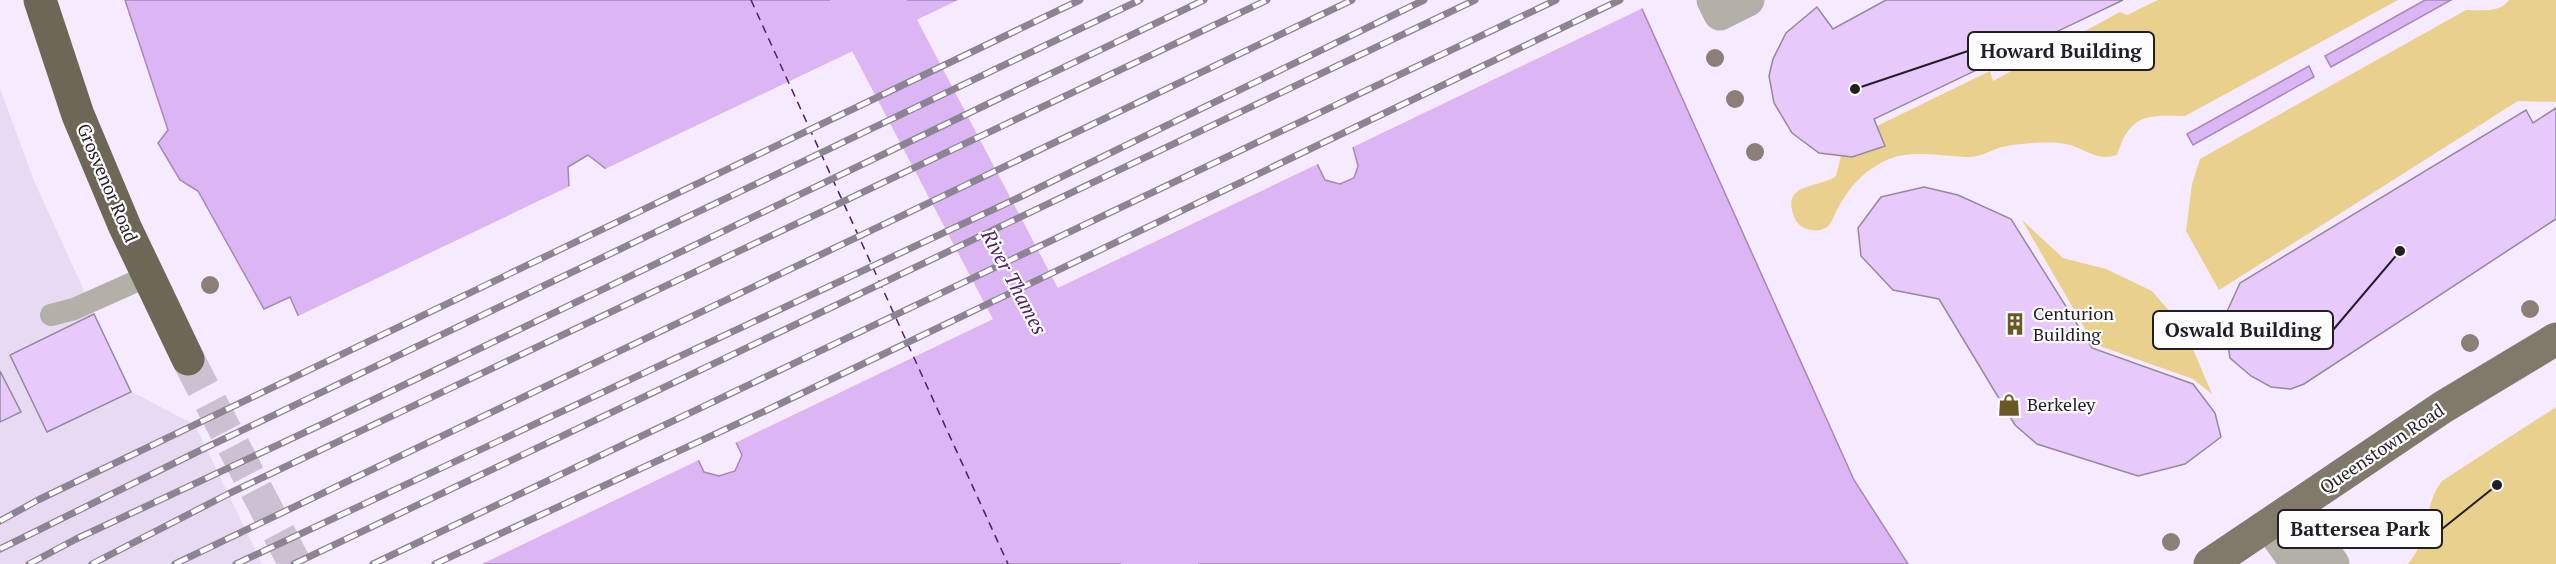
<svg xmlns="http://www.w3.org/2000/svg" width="2556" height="564" font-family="'PT Serif',serif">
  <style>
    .built { fill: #e9daf3 }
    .green { fill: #ead08d }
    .water { fill: #dbb5f4; stroke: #a488b6; stroke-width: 1.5; fill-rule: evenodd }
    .pier { fill: #f6eaff }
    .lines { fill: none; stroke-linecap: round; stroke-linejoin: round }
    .river { stroke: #dbb5f4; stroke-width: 72 }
    .ferry { stroke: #4e1e67; stroke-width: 1.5; stroke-dasharray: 8 6; stroke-linecap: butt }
    .building { fill: #e7c9fc; stroke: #94899c; stroke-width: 1.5 }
    .highway-tunnel { stroke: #ccc1d3; stroke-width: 33; stroke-dasharray: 33 16; stroke-linecap: butt }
    .lane { stroke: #b3b0a7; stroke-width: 22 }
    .street { stroke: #b3b0a7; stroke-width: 33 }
    .primary { stroke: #817a6a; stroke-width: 33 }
    .highway { stroke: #6f6755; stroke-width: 33 }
    .rail-casing { stroke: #8c8492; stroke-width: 7 }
    .rail { stroke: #fdfdfd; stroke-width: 4.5; stroke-dasharray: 14; stroke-linecap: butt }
    .tree { fill: #8b7f77 }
    .labels { text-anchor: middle; stroke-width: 4.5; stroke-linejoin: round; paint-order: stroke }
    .street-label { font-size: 18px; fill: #221e25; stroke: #fdfdfd }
    .poi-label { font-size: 18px; fill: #221e25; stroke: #fdfdfd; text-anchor: start }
    .water-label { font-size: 20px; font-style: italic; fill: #4e1e67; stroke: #fdfdfd }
    .leader { fill: none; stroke: #221e25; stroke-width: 2 }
    .callout-dot { fill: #221e25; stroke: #fdfdfd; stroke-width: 2 }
    .callout { fill: #fdfdfd; stroke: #221e25; stroke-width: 2 }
    .callout-label { font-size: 20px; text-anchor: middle; font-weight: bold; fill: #221e25 }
  </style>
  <rect width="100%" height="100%" fill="#f6eaff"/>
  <polygon class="built" points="0,88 34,181 130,391 195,425 262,564 0,564"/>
  <g class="green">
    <path d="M2158,0h240l-213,116c-39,-1 -55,-2 -68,39 -22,7 -31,-7 -51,-11 -17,-3 -47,-1 -64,3 -10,3 -20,9 -31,10 -25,0 -57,-8 -82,2 -23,10 -39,26 -51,49 -4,6 -5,14 -11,19 -10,7 -27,3 -32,-8 -16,-37 23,-30 41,-43l5,-20 11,1 32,-11 -7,-20 113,-55 3,10 127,-69 7,3z"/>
    <path d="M2509,0h47v102l-38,-1 -299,189 -33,-59 6,-47 8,-25 266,-149c15,0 34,3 43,-10z"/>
    <polygon points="2022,220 2063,258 2106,269 2152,291 2184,328 2212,394 2193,379 2094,344"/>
    <path d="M2556,407v157h-148c22,-25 15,-59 34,-83z"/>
  </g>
  <g class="water">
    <path d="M125,0h1113l87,180 15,4 14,-6 4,-12 -5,-19 -70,-147h355l216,480 54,84h-1501l-117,-267 -26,12 -66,-118 -18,-11 -22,-37 10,-13zM900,11l13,11 131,273c4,16 4,24 -8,37l-14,-1 -9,-10 -136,-282c-3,-18 4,-27 23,-28zM588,155l18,14 136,286 -7,16 -16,5 -15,-4 -135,-286 -1,-19z"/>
    <polygon points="2425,0 2451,0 2331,67 2325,56"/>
    <polygon points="2309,66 2314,77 2193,145 2187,134"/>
  </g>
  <g class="pier">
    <polygon points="958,0 1241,0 1320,163 1041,296 910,23"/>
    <polygon points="1280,0 1642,0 1645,7 1351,148"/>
    <polygon points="880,38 1012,310 733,444 603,170"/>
    <polygon points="572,185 701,459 482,564 404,564 296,317"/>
  </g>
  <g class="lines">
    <polyline class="river" points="866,0 1162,564"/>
    <polyline class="ferry" points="751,0 1008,564"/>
  </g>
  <g class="building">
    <polygon points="1886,0 2123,0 1874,119 1885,146 1852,157 1819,153 1792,133 1774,103 1769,76 1773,59 1786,33 1817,7 1833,29"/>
    <polygon points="2556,108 2556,219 2304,384 2291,389 2271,387 2251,376 2230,358 2224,318 2240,283 2526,110 2533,123"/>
    <polygon points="1924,187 1958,195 2011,219 2092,348 2193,384 2215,413 2221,437 2185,464 2138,476 2037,444 2015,425 1939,299 1893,290 1861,256 1858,228 1881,197"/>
    <polygon points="94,314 131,392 47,432 10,355"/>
    <polygon points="0,371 21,412 0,422"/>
  </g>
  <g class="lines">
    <polyline class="highway-tunnel" points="188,359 295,564"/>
    <polyline class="lane" points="51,315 74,309 148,276"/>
    <g class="street">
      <polyline points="1713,0 1720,14 1748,0"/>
      <polyline points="2295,508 2333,564"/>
      <polyline points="2269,525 2297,564"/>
    </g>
    <polyline class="primary" points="2210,564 2443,407 2556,339"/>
    <polyline class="highway" points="40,0 78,115 125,227 188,359"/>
    <g class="rail-casing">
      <g id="rail">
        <polyline points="0,521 38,500 1080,0"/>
        <polyline points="0,549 205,448 1140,0"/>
        <polyline points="29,564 76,539 327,422 1204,0"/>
        <polyline points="92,564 228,494 1267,0"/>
        <polyline points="175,564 1352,0"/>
        <polyline points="236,564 1018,198 1424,0"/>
        <polyline points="294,564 1475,0"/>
        <polyline points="373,564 1556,0"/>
        <polyline points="435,564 765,411 1620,0"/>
      </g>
    </g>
    <use href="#rail" class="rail"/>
  </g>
  <g class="tree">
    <circle cx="1715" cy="58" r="9"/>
    <circle cx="1735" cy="99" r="9"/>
    <circle cx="1755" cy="152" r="9"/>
    <circle cx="210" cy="285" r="9"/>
    <circle cx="2530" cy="309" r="9"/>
    <circle cx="2470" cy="343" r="9"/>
    <circle cx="2171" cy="542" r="9"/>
  </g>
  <defs>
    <g id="building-bare" transform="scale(1.8)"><path d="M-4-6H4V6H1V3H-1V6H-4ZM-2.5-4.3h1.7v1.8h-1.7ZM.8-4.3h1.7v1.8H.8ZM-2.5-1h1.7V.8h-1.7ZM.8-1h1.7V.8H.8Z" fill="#6a5826" stroke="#fdfdfd" stroke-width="2.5" paint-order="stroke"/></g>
    <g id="shop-bare" transform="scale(1.8)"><path d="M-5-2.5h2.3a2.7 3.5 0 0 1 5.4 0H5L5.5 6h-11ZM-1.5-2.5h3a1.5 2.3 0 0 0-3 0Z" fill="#6a5826" stroke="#fdfdfd" stroke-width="2.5" paint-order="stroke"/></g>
  </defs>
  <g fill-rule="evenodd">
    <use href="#building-bare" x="2015" y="324"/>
    <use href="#shop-bare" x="2009" y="405"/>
  </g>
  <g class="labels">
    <g class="street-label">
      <text transform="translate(107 183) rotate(67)" y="6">Grosvenor Road</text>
      <text transform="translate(2382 449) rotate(-34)" y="6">Queenstown Road</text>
    </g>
    <g class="poi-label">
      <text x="2033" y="320">Centurion<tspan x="2033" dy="21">Building</tspan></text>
      <text x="2027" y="411">Berkeley</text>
    </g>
    <g class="water-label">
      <text transform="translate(1014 282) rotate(62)" y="7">River Thames</text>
    </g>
  </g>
  <path class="leader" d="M1855 89L1968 51M2400 251L2333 330M2497 485L2442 529"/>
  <g class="callout-dot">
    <circle cx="1855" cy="89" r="6"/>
    <circle cx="2400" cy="251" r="6"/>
    <circle cx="2497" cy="485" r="6"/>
  </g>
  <g class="callout">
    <rect x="1968" y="32" width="186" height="38" rx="6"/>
    <rect x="2153" y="311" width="180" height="38" rx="6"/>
    <rect x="2278" y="510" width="164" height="38" rx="6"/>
  </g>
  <g class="callout-label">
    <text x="2061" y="58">Howard Building</text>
    <text x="2243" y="337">Oswald Building</text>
    <text x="2360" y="536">Battersea Park</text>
  </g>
</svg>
